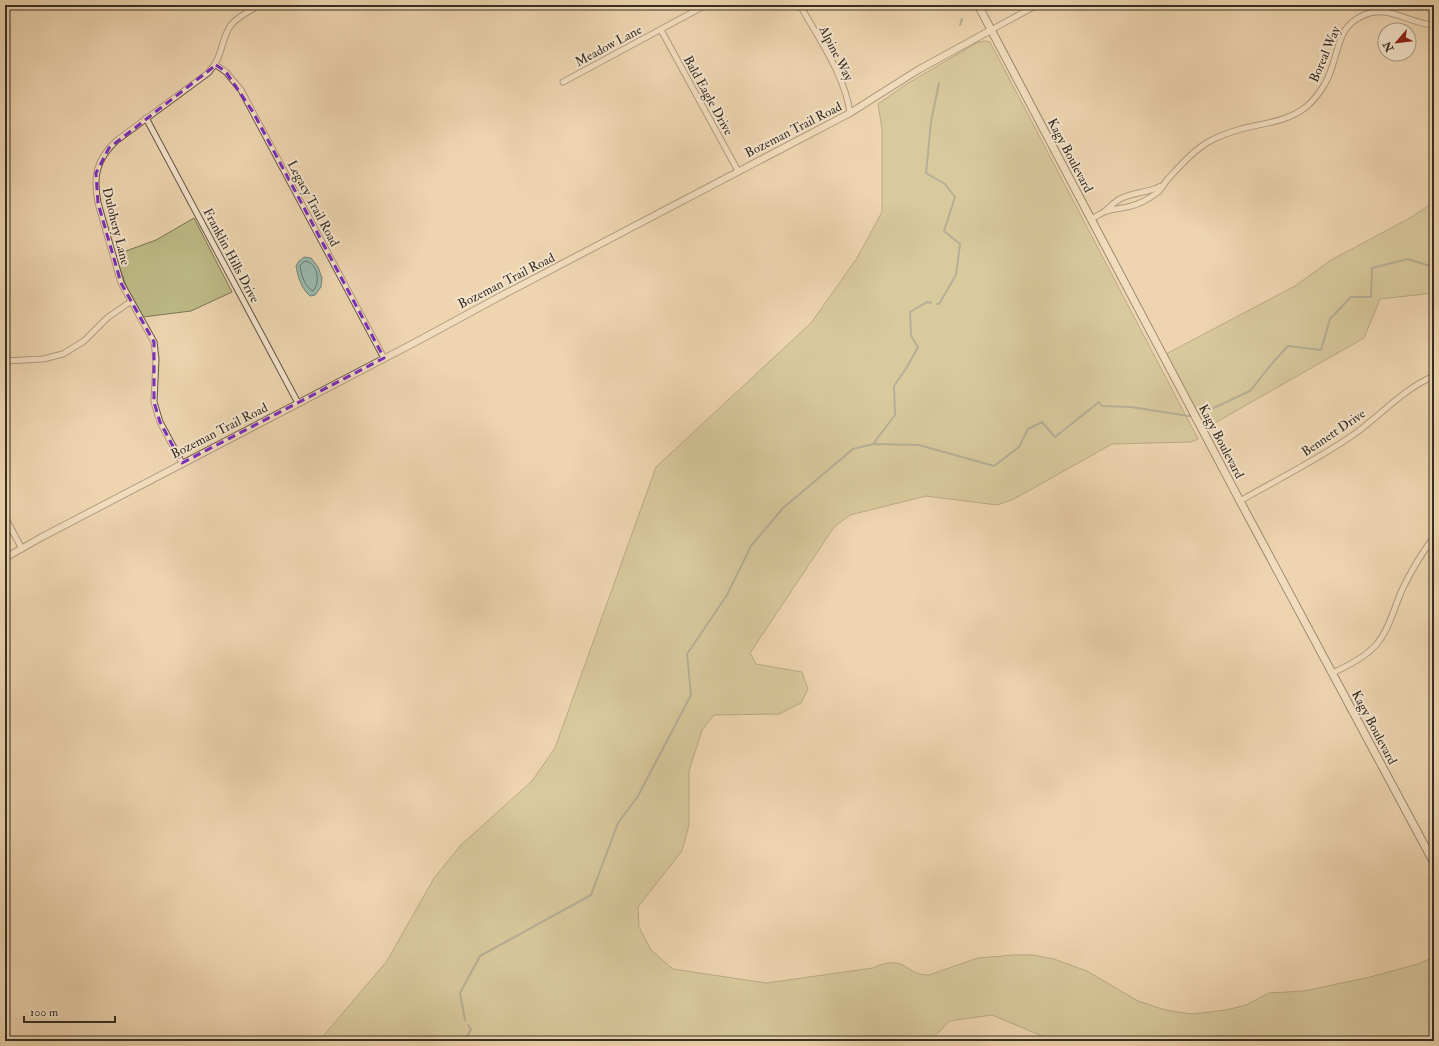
<svg xmlns="http://www.w3.org/2000/svg" width="1439" height="1046" font-family="'IM FELL Double Pica',serif">
  <style>
    .green { fill: #bebc87; stroke: #7a7556 }
    .water { fill: #99b9af; stroke: #728178 }
    .lines { fill: none; stroke-linecap: round; stroke-linejoin: round }
    .shore { stroke: #68746a; stroke-width: 1 }
    .stream { stroke: #728178; stroke-width: 2 }
    .minor-casing { stroke: #655848; stroke-width: 7 }
    .tertiary-casing { stroke: #655848; stroke-width: 8 }
    .secondary-casing { stroke: #372e25; stroke-width: 9 }
    .minor { stroke: #f4e4cc; stroke-width: 5 }
    .tertiary { stroke: #f4e4cc; stroke-width: 6 }
    .secondary { stroke: #f4e4cc; stroke-width: 7 }
    .marked { fill: none; stroke: #7b2cbf; stroke-width: 3; stroke-dasharray: 8 5; stroke-linejoin: round }
    .labels { text-anchor: middle; stroke-width: 4; stroke-linejoin: round; paint-order: stroke }
    .street-label { font-size: 13px; fill: #372e25; stroke: #f4e4cc }
  </style>
  <rect width="100%" height="100%" fill="#eed6b0"/>
  <filter id="stains"><feTurbulence type="fractalNoise" baseFrequency=".005" numOctaves="4"/><feColorMatrix values="0 0 0 0 .2 0 0 0 0 .09 0 0 0 0 .02 0 0 0 .5 -.17"/></filter>
  <radialGradient id="worn" r=".72"><stop offset=".6" stop-color="#630" stop-opacity="0"/><stop offset="1" stop-color="#630" stop-opacity=".3"/></radialGradient>
  <g class="green">
    <path d="M985,41l5,1 208,397 -7,3 -79,2 -98,55 -17,6 -71,-9 -76,19 -16,12 -84,126 6,11 46,8 6,17 -7,14 -22,11 -65,1 -12,15 -13,41v54l-7,26 -44,56 1,20 12,23 22,19 93,14 107,-15c7,-3 14,-6 21,-5 14,0 17,13 35,12l49,-17 36,-3h19l21,4 33,12 51,30 24,8 15,3 16,2 33,-4 20,-5 23,-12 35,-2 66,-14 48,-13 16,-7v84h-380l-62,-26 -43,6 -18,20h-612l68,-80 47,-83 27,-33 71,-64 23,-33 101,-281 155,-144 46,-65 25,-46v-83l-4,-25 27,-19 73,-43z"/>
    <polygon points="1434,202 1434,293 1380,299 1364,338 1206,428 1166,354 1295,286 1331,260 1410,218"/>
    <polygon points="194,218 232,292 191,311 143,317 127,288 115,255 156,240"/>
  </g>
  <path class="water" d="M304,257l7,1 7,9 4,11 -1,9 -6,8 -5,1c-9,-8 -12,-19 -14,-30l3,-5z"/>
  <g class="lines">
    <path class="shore" d="M305,261c14,2 15,22 8,30 -8,-4 -12,-16 -13,-25z"/>
    <g class="stream">
      <polyline points="960,25 962,19"/>
      <polyline points="937,304 939,304 956,275 960,244 944,231 955,197 945,184 926,173 931,122 939,83"/>
      <polyline points="1209,410 1250,391 1274,361 1288,346 1321,350 1330,319 1351,297 1371,297 1372,268 1408,259 1430,266 1434,264"/>
      <polyline points="873,444 895,415 894,386 907,367 918,347 911,336 910,312 927,302 931,303"/>
      <polyline points="465,1020 460,993 480,956 591,895 618,823 638,796 691,695 687,654 727,595 751,546 783,508 853,449 873,444 919,445 994,466 1019,447 1028,429 1042,422 1055,437 1099,402 1102,406 1131,407 1189,416 1191,416"/>
      <polyline points="465,1041 471,1029 468,1025"/>
    </g>
    <g class="minor-casing">
      <g id="minor">
        <path d="M800,5c18,33 45,70 50,108"/>
        <polyline points="661,30 738,171"/>
        <polyline points="991,30 1037,5"/>
        <polyline points="216,65 226,72 241,90 384,358"/>
        <polyline points="563,82 706,5"/>
        <polyline points="146,118 298,403"/>
        <path d="M1105,211c5,-4 9,-9 15,-12 13,-7 28,-6 41,-13"/>
        <path d="M1091,219c4,-2 9,-5 13,-7 9,-4 18,-3 27,-6 9,-2 19,-8 27,-14 3,-3 6,-8 9,-12 13,-14 27,-31 45,-40 9,-5 19,-8 29,-11 22,-6 46,-7 65,-22 12,-10 22,-26 26,-40 8,-23 7,-41 32,-52 24,-11 46,9 70,10"/>
        <polyline points="5,361 43,359 63,354 84,341 107,318 130,302"/>
        <path d="M182,463l-22,-41 -6,-20 2,-43 -2,-17 -33,-59 -23,-80c-5,-26 -2,-43 18,-62l92,-68c16,-17 12,-33 23,-48 7,-9 20,-15 29,-20"/>
        <path d="M1240,501c38,-22 77,-41 113,-66 27,-19 50,-46 81,-59"/>
        <polyline points="5,517 22,549"/>
        <path d="M1332,673c16,-7 32,-15 44,-28 13,-15 18,-37 26,-55 9,-19 19,-36 32,-53"/>
      </g>
    </g>
    <g class="tertiary-casing">
      <polyline id="tertiary" points="5,558 42,537 414,343 499,297 850,113 918,70 991,30"/>
    </g>
    <g class="secondary-casing">
      <polyline id="secondary" points="978,5 1240,501 1434,863"/>
    </g>
    <use href="#minor" class="minor"/>
    <use href="#tertiary" class="tertiary"/>
    <use href="#secondary" class="secondary"/>
  </g>
  <path d="M0 0H1439V1046H0ZM216,65l10,7 27,40 131,246 -202,105 -22,-41 -6,-20v-60l-33,-59 -23,-80 -2,-30 13,-25z" fill="#eed6b0" fill-opacity=".55" fill-rule="evenodd"/>
  <path class="marked" d="M216,65l10,7 27,40 131,246 -202,105 -22,-41 -6,-20v-60l-33,-59 -23,-80 -2,-30 13,-25z"/>
  <g class="labels">
    <g class="street-label">
      <text transform="translate(608 45) rotate(-28)" y="5">Meadow Lane</text>
      <text transform="translate(837 53) rotate(63)" y="5">Alpine Way</text>
      <text transform="translate(1324 54) rotate(-67)" y="5">Boreal Way</text>
      <text transform="translate(709 95) rotate(61)" y="5">Bald Eagle Drive</text>
      <text transform="translate(793 129) rotate(-27)" y="5">Bozeman Trail Road</text>
      <text transform="translate(1071 155) rotate(62)" y="5">Kagy Boulevard</text>
      <text transform="translate(314 203) rotate(62)" y="5">Legacy Trail Road</text>
      <text transform="translate(117 226) rotate(76)" y="5">Dulohery Lane</text>
      <text transform="translate(232 255) rotate(62)" y="5">Franklin Hills Drive</text>
      <text transform="translate(506 280) rotate(-27)" y="5">Bozeman Trail Road</text>
      <text transform="translate(219 430) rotate(-27)" y="5">Bozeman Trail Road</text>
      <text transform="translate(1333 432) rotate(-34)" y="5">Bennett Drive</text>
      <text transform="translate(1222 441) rotate(62)" y="5">Kagy Boulevard</text>
      <text transform="translate(1375 727) rotate(62)" y="5">Kagy Boulevard</text>
    </g>
  </g>
  <rect width="1439" height="1046" fill="none" stroke="#eed6b0" stroke-width="20"/>
  <rect x="6" y="6" width="1427" height="1034" fill="none" stroke="#372e25" stroke-width="2"/>
  <rect x="10" y="10" width="1419" height="1026" fill="none" stroke="#372e25"/>
  <g transform="translate(1397 42) rotate(242)"><circle r="19" fill="#f4e4cc" stroke="#a89b89"/>
  <path d="M0-3L7 15L0 10L-7 15Z" fill="#8f2418"/>
  <text y="-6" font-size="11" font-weight="bold" text-anchor="middle" fill="#372e25">N</text>
  </g>
  <path d="M24 1016v6h91v-6" fill="none" stroke="#372e25" stroke-width="2"/>
  <text x="30" y="1016" font-size="12" fill="#372e25" stroke="#f4e4cc" stroke-width="3" paint-order="stroke">100 m</text>
  <rect width="100%" height="100%" filter="url(#stains)"/>
  <rect width="100%" height="100%" fill="url(#worn)"/>
</svg>
